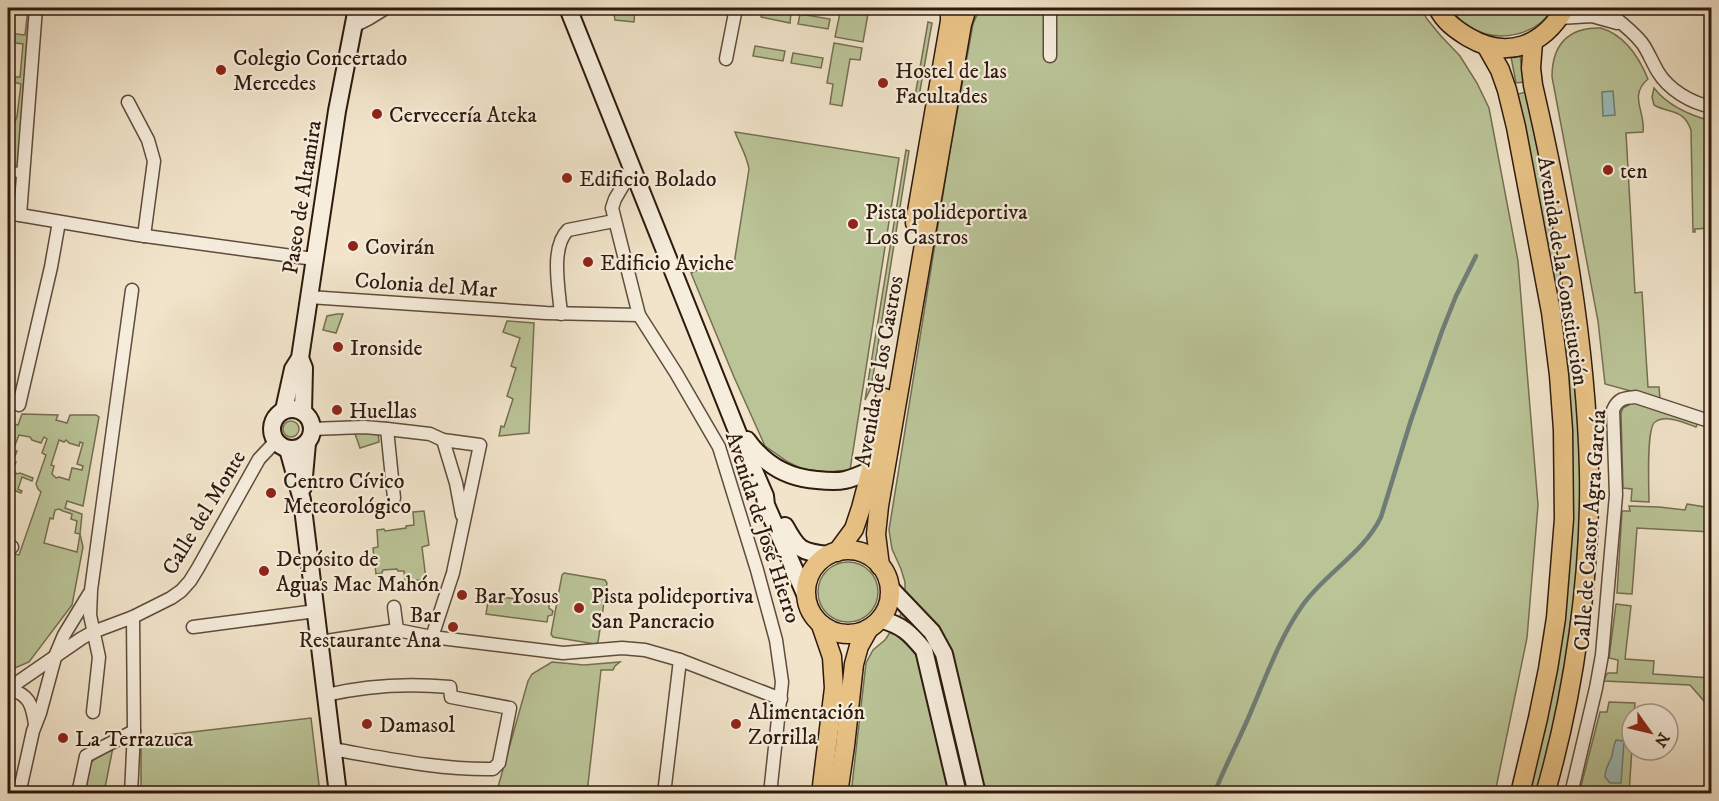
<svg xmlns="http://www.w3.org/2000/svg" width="1719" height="801" font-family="'IM FELL DW Pica',serif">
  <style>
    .green { fill: #bac497; stroke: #746f52; stroke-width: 1.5; fill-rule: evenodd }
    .water { fill: #9bbebb; stroke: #6f7c75; stroke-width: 1.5 }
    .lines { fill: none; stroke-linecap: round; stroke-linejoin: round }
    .stream { stroke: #6f7c75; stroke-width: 4.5 }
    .pedestrian-casing { stroke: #5f4c3c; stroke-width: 12 }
    .minor-casing { stroke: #5f4c3c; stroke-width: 15 }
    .secondary-casing { stroke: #2e1a0d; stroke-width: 20 }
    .primary-casing { stroke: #2e1a0d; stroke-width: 21 }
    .pedestrian { stroke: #f6eddd; stroke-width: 9 }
    .minor { stroke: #f6eddd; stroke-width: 12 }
    .secondary { stroke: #f6eddd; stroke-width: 16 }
    .primary { stroke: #e8c285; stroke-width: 18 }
    .poi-dot { fill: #8f2418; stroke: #f6eddd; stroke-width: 2 }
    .labels { text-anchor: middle; stroke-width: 4.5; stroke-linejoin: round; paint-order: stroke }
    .poi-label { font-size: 22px; fill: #2e1a0d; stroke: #f6eddd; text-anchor: start }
    .street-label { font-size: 22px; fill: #2e1a0d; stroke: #f6eddd }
  </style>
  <rect width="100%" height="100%" fill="#f1e4ca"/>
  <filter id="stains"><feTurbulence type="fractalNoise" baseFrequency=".00333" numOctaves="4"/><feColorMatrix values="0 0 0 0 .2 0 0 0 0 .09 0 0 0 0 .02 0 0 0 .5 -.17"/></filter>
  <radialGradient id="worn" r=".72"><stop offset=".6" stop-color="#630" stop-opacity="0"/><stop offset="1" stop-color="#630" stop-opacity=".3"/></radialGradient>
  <g class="green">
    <polygon points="28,8 32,8 18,169 8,168 8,121 15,122 17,116 21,84 13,82 12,86 8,85 8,77 20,77 23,44 8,42 8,33 25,35"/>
    <polygon points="613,8 635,8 634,22 615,20"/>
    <polygon points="763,8 791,13 790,23 761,17"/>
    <polygon points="841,8 869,8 863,42 835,37"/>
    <polygon points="980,8 1421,8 1427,19 1441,36 1460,56 1477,83 1489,108 1518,261 1538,505 1527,638 1495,793 851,794 866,663 873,650 885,640 897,622 903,610 905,596 905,582 901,569 892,549 889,530 949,157 973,24"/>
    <path d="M1450,8h103c-16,28 -56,36 -83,19 -9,-4 -15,-12 -20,-19z"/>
    <polygon points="800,14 830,19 828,29 798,24"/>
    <polygon points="928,22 932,23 918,102 914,102"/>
    <path d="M1601,28c23,7 38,29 47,51 -20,17 -2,33 -5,53l-17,1 9,160 7,-1 6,95h11l1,12 -55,-15 -7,-63 -46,-244c0,-32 16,-50 49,-49z"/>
    <polygon points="834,43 862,48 860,60 850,59 842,106 830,104 833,84 827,83"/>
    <polygon points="755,46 785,51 783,61 753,56"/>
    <polygon points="793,53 823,58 821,68 791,63"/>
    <polygon points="1520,56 1524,82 1516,83 1511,57"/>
    <path d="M1654,88c14,18 35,27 57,33v107l-16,1v3h-2l-2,-102c-8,-22 -21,-16 -37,-25l-2,-8z"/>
    <path d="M1526,92c17,86 38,172 47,260 9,90 10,182 -2,272 -7,57 -20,114 -34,170l-9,-1 35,-168 6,-56 3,-62 -15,-212 -39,-201z"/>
    <path d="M735,132l164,26 -49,312 -23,2 -25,-3 -14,-7 -23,-16 -31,-69 -43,-104 14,-6 29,-3 15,-95c-2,-13 -9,-24 -14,-37z"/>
    <polygon points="906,150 909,151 873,376 870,390 865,400"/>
    <polygon points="337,314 343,314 336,333 323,330 327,316"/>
    <polygon points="507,321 534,323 529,433 499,436 501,426 504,427 513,399 507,396 516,368 511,366 520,338 503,332"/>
    <path d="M1632,403h6l60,19 -2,5c-11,-4 -30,-13 -41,-5 -9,6 -6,67 -6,80l-18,-1 1,-12 -9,-1 -2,-75 2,-5z"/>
    <path d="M22,414l36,1 -2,5 11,3 3,-8h26l3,2 -16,89 -16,-5 -2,7 17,6 -2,20 3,13 -11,58 -43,57 -19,8 -2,-3v-114l11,2 22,-63 -3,-3 -2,-5 10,-29 -4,-2 5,-14 -3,-2 -3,6 -9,-3 -2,-3 -11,-2 -6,15 4,1 -4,10 3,1 -3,8 4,4 3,-1 13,5 -1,3 -10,-4 -4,12 4,2 -1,2 -13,-5v-66l10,3zM59,440l5,2 2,-2 3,3 10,3 1,-4 3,1 -6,21 6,2 -1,4 -10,-2 -3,12 -10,-3 -3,1 -4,-4 2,-8 -3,-1zM59,509l4,2 9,3 -1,5 6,2 -2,12 5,1 -3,18 -33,-9 6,-25 3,1 2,-9z"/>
    <circle cx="291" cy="429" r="8"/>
    <polygon points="354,431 378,432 379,442 360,448"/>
    <polygon points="1687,504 1711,508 1711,532 1637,528 1632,594 1617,593 1622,511 1630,511 1629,506 1659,507 1685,510"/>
    <polygon points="424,511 429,545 422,547 426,579 405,582 404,571 398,571 397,569 383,570 382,573 376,574 373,548 378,547 377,530 384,529 385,531 406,528 406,526 414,525 413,512"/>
    <circle cx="848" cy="592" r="30"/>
    <polygon points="564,573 605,580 607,583 598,642 595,644 553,637 551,634 562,575"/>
    <polygon points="489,595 549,604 549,608 553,611 552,615 548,616 547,622 486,614"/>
    <polygon points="1616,604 1631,606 1625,659 1654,661 1653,674 1711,678 1711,709 1690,685 1604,681 1606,675 1608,673 1617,673 1618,660 1609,658"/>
    <polygon points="552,662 584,665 620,662 615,666 613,670 601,670 587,793 496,794 528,681 532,674"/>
    <polygon points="1609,702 1635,703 1634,714 1632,714 1632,748 1629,793 1579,794 1600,712 1607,712"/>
    <polygon points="311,718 320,793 141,793 141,738"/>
    <path d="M113,747l-9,46 -22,1c7,-31 3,-31 31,-47z"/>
  </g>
  <g class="water">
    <polygon points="1613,91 1615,115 1603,116 1602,92"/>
    <path d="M1616,740l8,1 -3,42h-11l-5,-6c0,-9 4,-13 7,-21 1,-6 1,-10 4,-16z"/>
  </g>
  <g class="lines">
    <path class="stream" d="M1214,794c11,-28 25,-54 36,-80 16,-37 29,-75 52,-108 23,-33 61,-52 79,-89l30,-97 31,-89 14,-35 20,-40"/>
    <g class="pedestrian-casing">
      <polyline id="pedestrian" points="8,171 22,173"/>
    </g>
    <g class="minor-casing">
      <g id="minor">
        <path d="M1603,8c13,11 28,21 39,35 6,8 10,19 16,29 11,18 33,31 54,35"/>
        <polyline points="1559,18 1592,16 1617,23"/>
        <polyline points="354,26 368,19 386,8"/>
        <polyline points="1050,56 1050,8"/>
        <polyline points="726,59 736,8"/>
        <polyline points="128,102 148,140 154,161 144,236"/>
        <polyline points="632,170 615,199 612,208 639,315 676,373 719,447 757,570 776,640 782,682 770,794"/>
        <polyline points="8,213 138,235 314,259"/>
        <polyline points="20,215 36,8"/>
        <polyline points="309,297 546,313 639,315"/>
        <path d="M561,314c-2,-24 -11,-67 7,-84l46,-9"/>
        <polyline points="19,405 51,267 59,222"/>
        <polyline points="312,429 364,427 387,429 430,434 443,440 480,445 453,573 432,637"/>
        <polyline points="387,429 394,498"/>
        <polyline points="443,440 456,483 462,515"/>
        <polyline points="8,548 12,547"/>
        <polyline points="394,607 397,630"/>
        <polyline points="193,627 316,611"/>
        <polyline points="320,642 397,630 432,637 563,653 622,648 645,650 680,660 781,699"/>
        <polyline points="8,689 82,638 93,632 133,617 171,598 181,591 190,581 198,568 259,459 276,441"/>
        <path d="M8,689c21,5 24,15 27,35"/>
        <path d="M326,695c42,-10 82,-12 124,-8l1,10 59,11 -11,55 -6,6c-54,1 -108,-11 -161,-20"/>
        <polyline points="93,712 99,657 90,615 91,590 132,290"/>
        <polyline points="19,794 33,731 40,713 56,654 64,635 89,594"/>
        <polyline points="78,794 86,756 134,731"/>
        <polyline points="131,794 134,731 133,617"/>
        <polyline points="664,794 680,660"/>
        <path d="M1571,794l25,-106 6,-33 14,-160 -3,-85c5,-12 12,-12 23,-13l76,25"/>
      </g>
    </g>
    <g class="secondary-casing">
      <g id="secondary">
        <polyline points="568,8 739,436 765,496 766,505 806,596"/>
        <polyline points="300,358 304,368 303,412"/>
        <circle cx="292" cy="429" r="20"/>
        <polyline points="284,410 293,369 300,358 337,111 357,8"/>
        <path d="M747,440c17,24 40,38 70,40 9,1 19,2 28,0 9,-2 17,-6 26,-10"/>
        <polyline points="288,449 302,500 338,794"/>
        <polyline points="303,487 307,443"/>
        <path d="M785,526c13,24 16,26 43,29"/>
        <polyline points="890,588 932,632 944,654 977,794"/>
        <path d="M880,619c23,7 29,13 44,31l34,144"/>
      </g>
    </g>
    <g class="primary-casing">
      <g id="primary">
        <path d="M1438,8c6,13 17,21 30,29 39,23 75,9 97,-29"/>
        <path d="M1533,42l-2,26 2,17c29,126 53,256 56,386 2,103 -15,223 -44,323"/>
        <polyline points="1487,47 1500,70 1507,90 1516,127 1551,312 1559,375 1563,430 1564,519 1556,618 1548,669 1538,718 1520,794"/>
        <polyline points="915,223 950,21 950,8"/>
        <circle cx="848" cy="592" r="42"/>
        <polyline points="837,552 854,529 861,508 871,470 885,398"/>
        <polyline points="880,566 876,534 879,506 962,24 967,8"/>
        <polyline points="821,794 834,688 832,657 821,625"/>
        <polyline points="838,794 845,746 854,664 859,646 868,630"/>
      </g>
    </g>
    <use href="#pedestrian" class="pedestrian"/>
    <use href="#minor" class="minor"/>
    <use href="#secondary" class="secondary"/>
    <use href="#primary" class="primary"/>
  </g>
  <g class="poi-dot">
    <circle cx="221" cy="70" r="6"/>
    <circle cx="883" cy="83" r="6"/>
    <circle cx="377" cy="114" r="6"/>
    <circle cx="1608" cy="170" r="6"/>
    <circle cx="567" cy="178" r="6"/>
    <circle cx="853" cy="224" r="6"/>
    <circle cx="353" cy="246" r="6"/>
    <circle cx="588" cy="262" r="6"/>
    <circle cx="338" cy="347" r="6"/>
    <circle cx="337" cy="410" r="6"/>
    <circle cx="271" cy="493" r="6"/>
    <circle cx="264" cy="571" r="6"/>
    <circle cx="462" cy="595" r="6"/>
    <circle cx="579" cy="608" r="6"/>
    <circle cx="453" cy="627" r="6"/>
    <circle cx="367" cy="724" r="6"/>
    <circle cx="736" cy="724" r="6"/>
    <circle cx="63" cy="738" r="6"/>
  </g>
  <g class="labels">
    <g class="poi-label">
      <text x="233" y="65">Colegio Concertado<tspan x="233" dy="25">Mercedes</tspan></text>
      <text x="895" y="78">Hostel de las<tspan x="895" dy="25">Facultades</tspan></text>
      <text x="389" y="122">Cervecería Ateka</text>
      <text x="1620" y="178">ten</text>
      <text x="579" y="186">Edificio Bolado</text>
      <text x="865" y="219">Pista polideportiva<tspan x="865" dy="25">Los Castros</tspan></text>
      <text x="365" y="254">Covirán</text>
      <text x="600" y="270">Edificio Aviche</text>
      <text x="350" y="355">Ironside</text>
      <text x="349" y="418">Huellas</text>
      <text x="283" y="488">Centro Cívico<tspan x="283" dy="25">Meteorológico</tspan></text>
      <text x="276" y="566">Depósito de<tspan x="276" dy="25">Aguas Mac Mahón</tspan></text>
      <text x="474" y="603">Bar Yosus</text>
      <text x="591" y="603">Pista polideportiva<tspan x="591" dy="25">San Pancracio</tspan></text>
      <text x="441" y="622" text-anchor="end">Bar<tspan x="441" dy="25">Restaurante Ana</tspan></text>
      <text x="748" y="719">Alimentación<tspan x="748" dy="25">Zorrilla</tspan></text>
      <text x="379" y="732">Damasol</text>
      <text x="75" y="746">La Terrazuca</text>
    </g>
    <g class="street-label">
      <text transform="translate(301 197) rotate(-81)" y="8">Paseo de Altamira</text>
      <text transform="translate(1564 271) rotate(81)" y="8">Avenida de la Constitución</text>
      <text transform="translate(426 284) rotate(4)" y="8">Colonia del Mar</text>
      <text transform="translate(878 371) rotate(-80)" y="8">Avenida de los Castros</text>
      <text transform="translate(203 512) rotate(-59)" y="8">Calle del Monte</text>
      <text transform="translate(764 527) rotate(72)" y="8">Avenida de José Hierro</text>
      <text transform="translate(1589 530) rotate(-86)" y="8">Calle de Castor Agra García</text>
    </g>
  </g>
  <rect width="1719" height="801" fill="none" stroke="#f1e4ca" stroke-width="30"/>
  <rect x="9" y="9" width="1701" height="783" fill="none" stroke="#2e1a0d" stroke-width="3"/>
  <rect x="15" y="15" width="1689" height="771" fill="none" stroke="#2e1a0d" stroke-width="1.5"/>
  <g transform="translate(1650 732) rotate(124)"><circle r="28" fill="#f6eddd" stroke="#a6998a" stroke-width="1.5"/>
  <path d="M0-4.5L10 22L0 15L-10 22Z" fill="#8f2418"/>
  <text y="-9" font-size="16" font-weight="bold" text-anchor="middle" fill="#2e1a0d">N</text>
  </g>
  <rect width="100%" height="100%" filter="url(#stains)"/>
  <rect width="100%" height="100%" fill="url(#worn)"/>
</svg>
